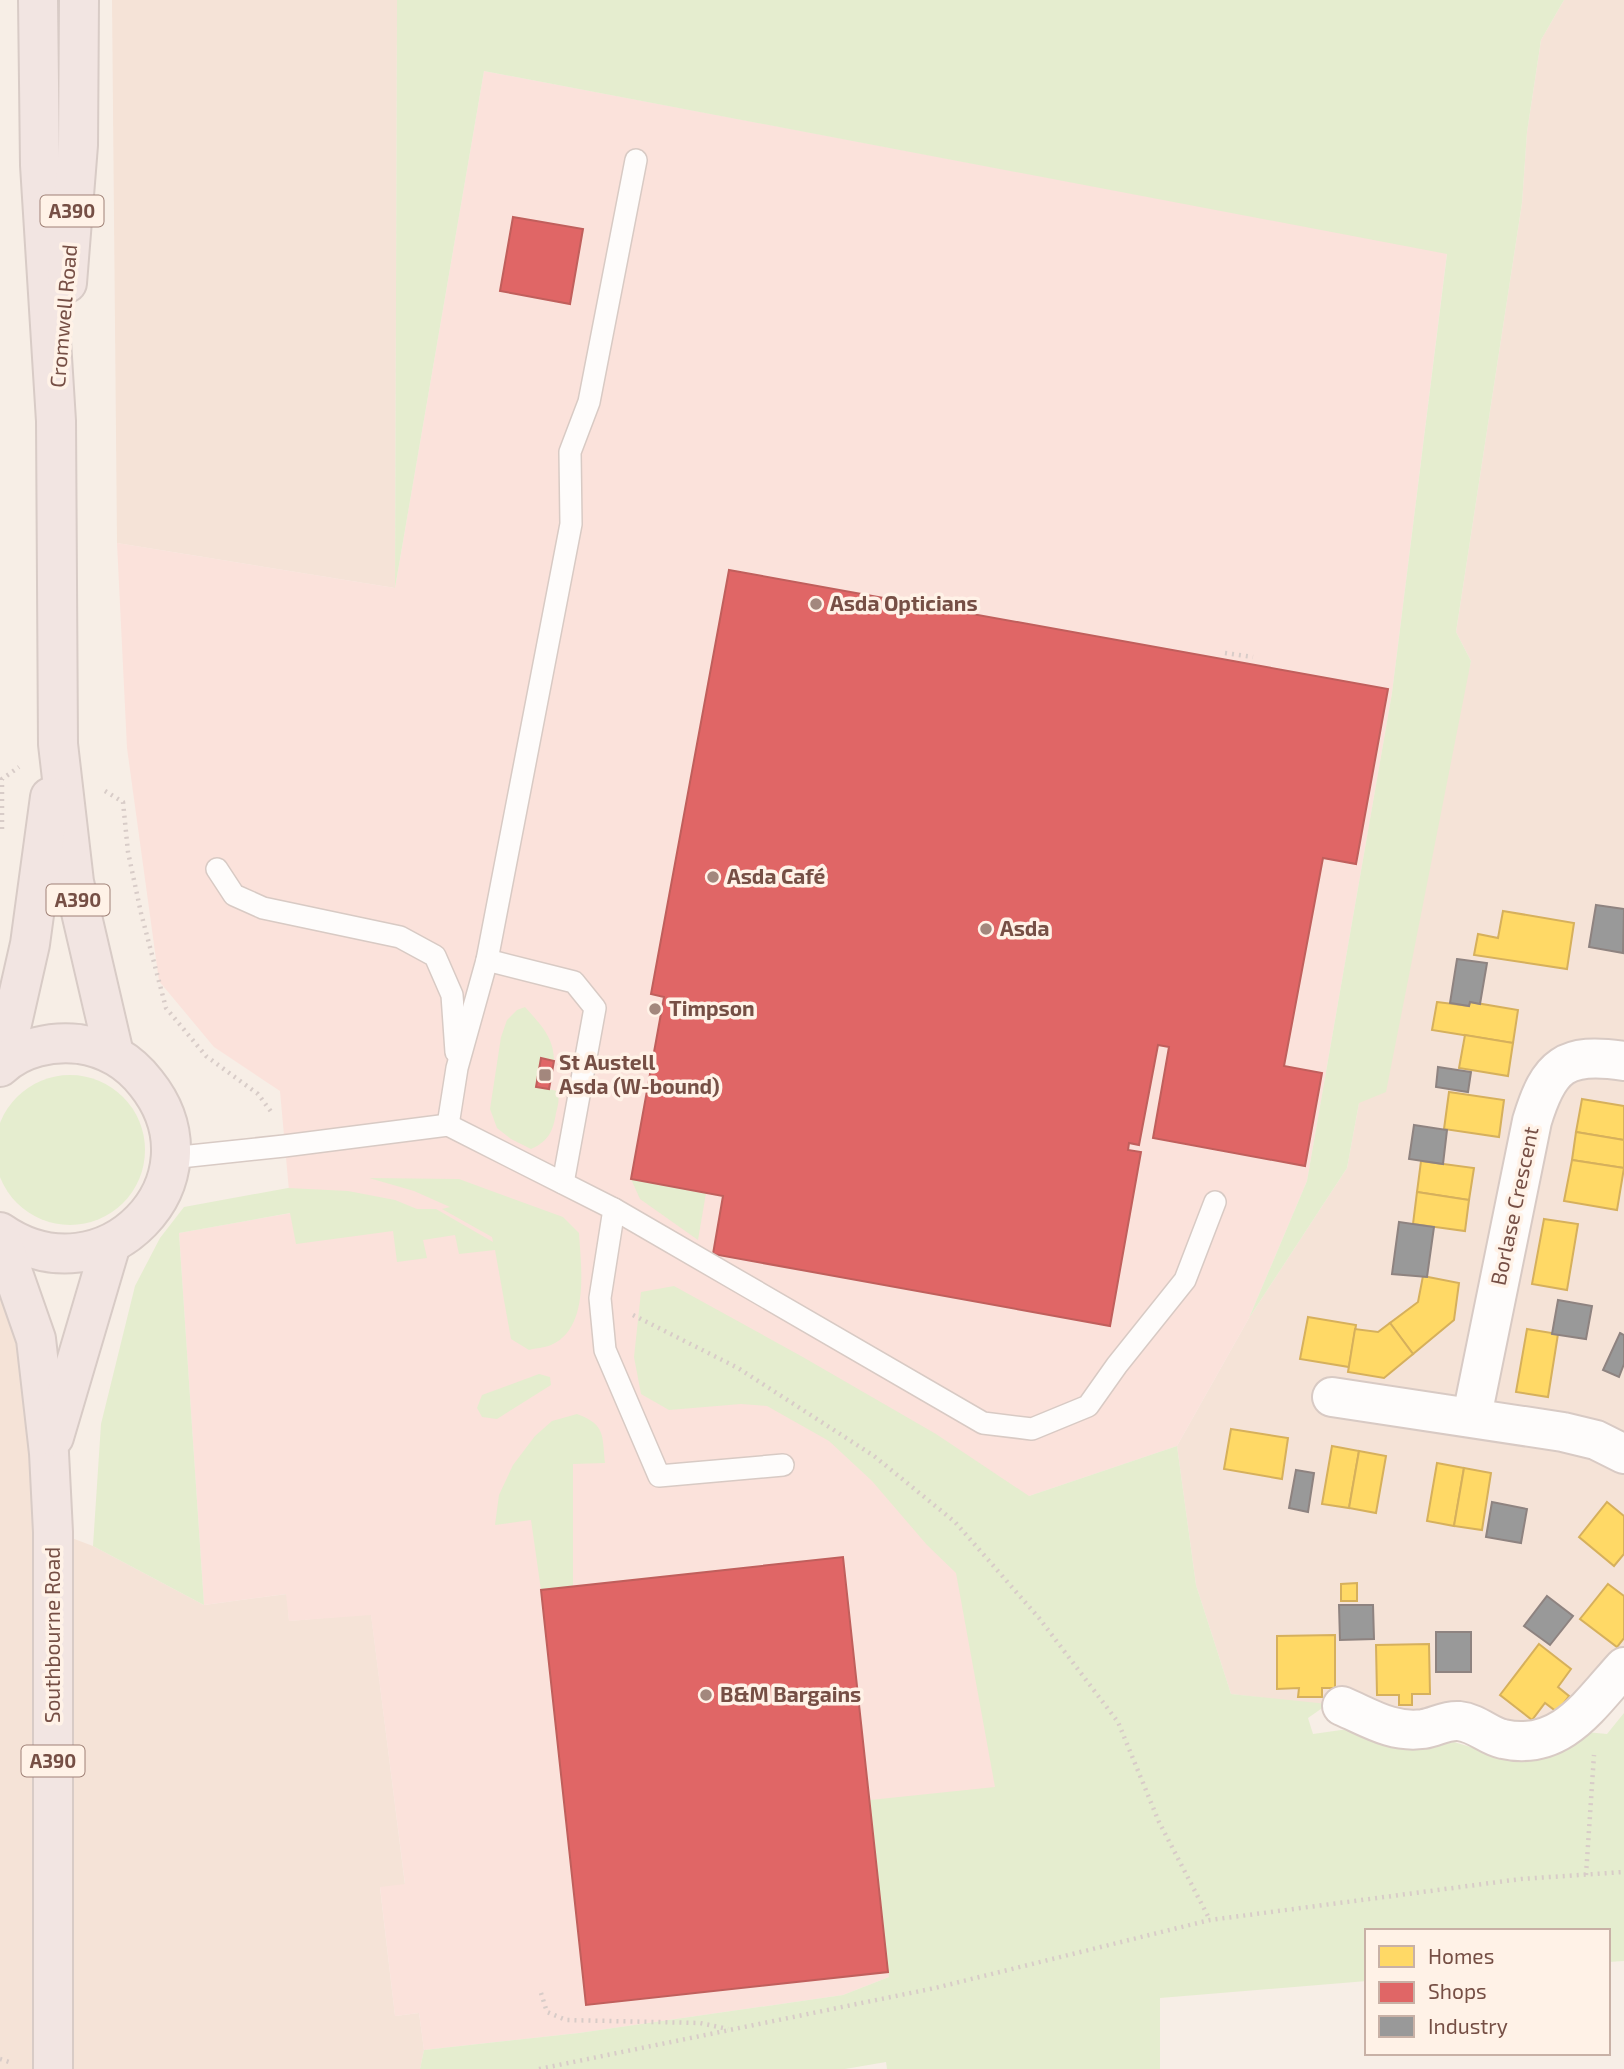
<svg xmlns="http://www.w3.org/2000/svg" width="1624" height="2069" font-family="'Exo 2',sans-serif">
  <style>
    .residential { fill: #f5e3d7 }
    .commercial { fill: #fbe2db }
    .green { fill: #e5edcf }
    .homes { fill: #ffd966; stroke: #d6b05c; stroke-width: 2 }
    .shops { fill: #e06666; stroke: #c05f5c; stroke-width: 2 }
    .industry { fill: #999; stroke: #8e8380; stroke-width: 2 }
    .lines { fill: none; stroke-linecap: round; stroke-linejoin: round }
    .lane-casing { stroke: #d8cac4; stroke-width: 24 }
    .street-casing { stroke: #d8cac4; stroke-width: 42 }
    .highway-casing { stroke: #d8cbc6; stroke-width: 42 }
    .path { stroke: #d8ccc8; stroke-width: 4.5; stroke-dasharray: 2 5; stroke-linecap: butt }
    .lane { stroke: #fefcfb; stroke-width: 21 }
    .street { stroke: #fefcfb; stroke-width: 38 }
    .highway { stroke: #f2e5e2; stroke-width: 38 }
    .poi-dot { fill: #a3877d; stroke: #fff2e7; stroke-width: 2.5 }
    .labels { text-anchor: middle; stroke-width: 7; stroke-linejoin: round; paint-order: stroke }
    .shield { fill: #fff2e7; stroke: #9f8076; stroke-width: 2 }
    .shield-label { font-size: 19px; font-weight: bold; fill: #764f45 }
    .street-label { font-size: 21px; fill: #764f45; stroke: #fff2e7 }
    .poi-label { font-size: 21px; font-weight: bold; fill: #764f45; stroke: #fff2e7; text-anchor: start }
  </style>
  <rect width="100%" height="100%" fill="#f7eee6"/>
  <g class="residential">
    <polygon points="112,0 397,0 395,588 117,543"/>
    <polygon points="1564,0 1624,0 1624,1659 1552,1731 1231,1694 1196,1585 1177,1446 1249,1318 1347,1168 1359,1103 1471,661 1456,632 1522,203 1527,132 1541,40"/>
    <polygon points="0,1236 53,1531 93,1546 204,1605 287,1594 289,1621 371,1614 405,1885 380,1888 395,2016 419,2013 424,2050 420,2069 0,2069"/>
  </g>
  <polygon class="commercial" points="484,71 1447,253 1392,693 1307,1181 1249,1318 1177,1446 1029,1496 1021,1925 843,1995 579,2033 424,2050 419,2013 395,2016 380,1887 405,1884 371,1615 289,1621 286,1594 204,1605 179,1233 291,1213 280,1091 214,1047 159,981 127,748 117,543 395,588"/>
  <g class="green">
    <polygon points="397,0 1564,0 1541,40 1527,132 1522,203 1456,632 1471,661 1386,1092 1359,1103 1347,1168 1249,1318 1307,1181 1392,693 1447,254 484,71 395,588"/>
    <path d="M525,1007c15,17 29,30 29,54l-13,-2 -5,27 21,5c3,8 1,14 -1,22 -3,18 -7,28 -25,36l-20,-10 -14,-11 -7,-19 11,-72 6,-17 10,-10z"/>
    <circle cx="70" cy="1150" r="75"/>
    <path d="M369,1178l90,1 104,38 16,16c2,34 11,95 -28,112 -7,3 -15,3 -22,5l-18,-11 -16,-89 -36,4 -4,-19 -32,5 4,18 -30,4 -4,-31 -97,13 -6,-31 -111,20 25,372 -111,-59 8,-122 34,-138 25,-48 24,-31 104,-19 60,3 47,9 22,9h19l57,33 -1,-5 -50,-28 8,-2 -36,-16z"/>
    <polygon points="631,1179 706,1193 698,1240 640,1199"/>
    <polygon points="674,1286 801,1356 936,1434 1029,1496 1177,1446 1196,1585 1231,1694 1328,1704 1308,1718 1313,1734 1348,1729 1387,1745 1416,1750 1454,1742 1513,1760 1528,1759 1586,1732 1607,1734 1624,1713 1624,1961 1608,1962 1608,1931 1367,1931 1367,1981 1160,1998 1160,2069 887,2069 886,2062 845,2069 420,2069 424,2050 579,2033 843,1995 889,1977 870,1800 995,1787 956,1573 927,1545 872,1481 829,1441 767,1406 741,1404 669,1410 641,1394 634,1357 641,1292"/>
    <polygon points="539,1374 550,1377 551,1385 497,1419 482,1417 477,1408 482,1395"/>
    <path d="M577,1414c29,11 25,21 28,49l-32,1v123l-32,3 -10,-70 -36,5 4,-30 14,-30 22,-29 17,-15z"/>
  </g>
  <g class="homes">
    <polygon points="1503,911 1574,923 1567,969 1474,955 1478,934 1498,938"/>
    <polygon points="1437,1002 1469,1006 1470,1002 1518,1010 1513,1043 1432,1030"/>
    <polygon points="1465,1035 1513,1043 1508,1076 1459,1068"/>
    <polygon points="1449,1092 1504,1100 1499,1137 1444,1129"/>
    <polygon points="1582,1099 1624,1106 1624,1140 1576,1132"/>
    <polygon points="1576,1132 1624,1140 1624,1168 1572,1160"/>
    <polygon points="1572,1160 1624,1168 1617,1210 1564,1201"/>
    <polygon points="1421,1161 1474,1168 1469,1200 1417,1192"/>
    <polygon points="1417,1192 1469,1200 1465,1231 1413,1224"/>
    <polygon points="1544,1219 1578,1224 1567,1290 1532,1284"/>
    <polygon points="1423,1276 1459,1283 1454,1320 1413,1354 1390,1323 1418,1302"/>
    <polygon points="1308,1317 1356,1325 1349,1367 1300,1359"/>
    <polygon points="1390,1323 1413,1354 1384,1378 1348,1372 1355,1329 1378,1332"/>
    <polygon points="1527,1329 1558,1334 1548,1397 1516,1392"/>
    <polygon points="1231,1429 1288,1438 1282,1479 1224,1469"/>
    <polygon points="1332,1446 1359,1451 1349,1508 1322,1504"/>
    <polygon points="1359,1451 1386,1456 1376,1513 1349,1508"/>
    <polygon points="1437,1463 1464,1468 1454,1526 1427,1521"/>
    <polygon points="1464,1468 1491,1473 1482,1530 1454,1526"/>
    <polygon points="1607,1502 1624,1516 1624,1554 1614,1566 1579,1537"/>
    <polygon points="1357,1583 1357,1601 1341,1601 1341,1584"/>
    <polygon points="1608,1584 1624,1596 1624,1638 1617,1647 1580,1619"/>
    <polygon points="1335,1635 1335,1688 1322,1688 1322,1697 1298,1697 1299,1688 1277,1689 1277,1636"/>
    <polygon points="1429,1644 1430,1694 1412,1694 1412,1705 1399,1705 1399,1695 1377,1695 1376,1645"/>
    <polygon points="1539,1644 1571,1669 1558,1687 1569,1696 1557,1712 1545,1703 1532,1720 1500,1695"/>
  </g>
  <g class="shops">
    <polygon points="513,217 583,229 570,304 500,291"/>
    <polygon points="729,570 1388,689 1356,864 1323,858 1284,1066 1322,1073 1305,1166 1153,1138 1169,1047 1158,1045 1139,1145 1129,1143 1128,1150 1141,1152 1110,1326 713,1254 723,1196 631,1179 664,997 651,994"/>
    <polygon points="541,1058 554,1061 549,1089 536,1087"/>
    <polygon points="843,1557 888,1972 586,2005 541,1590"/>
  </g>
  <g class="industry">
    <polygon points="1596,905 1624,909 1623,953 1589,947"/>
    <polygon points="1457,959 1487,963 1480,1004 1470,1002 1469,1006 1450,1003"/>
    <polygon points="1438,1067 1471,1072 1468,1092 1436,1087"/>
    <polygon points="1414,1125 1447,1130 1443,1164 1409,1159"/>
    <polygon points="1399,1222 1434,1227 1427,1277 1392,1274"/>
    <polygon points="1558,1300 1592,1306 1586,1339 1552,1334"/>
    <polygon points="1620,1333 1624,1335 1624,1364 1619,1377 1603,1370"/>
    <polygon points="1296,1470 1314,1473 1308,1512 1289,1508"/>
    <polygon points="1492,1502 1527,1509 1521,1543 1486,1537"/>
    <polygon points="1547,1596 1573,1616 1550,1645 1524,1626"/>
    <polygon points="1339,1605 1373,1605 1374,1639 1340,1640"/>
    <rect x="1436" y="1632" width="35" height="40"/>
  </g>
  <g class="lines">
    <g class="lane-casing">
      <g id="lane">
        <polyline points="217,869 234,895 263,908 400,937 435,956 452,995 456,1052"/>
        <polyline points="487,960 574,982 595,1008 563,1183"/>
        <polyline points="448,1125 457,1068 487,960 571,524 570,452 589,402 636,160"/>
        <polyline points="171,1158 284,1146 448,1125 614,1209 600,1298 605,1350 659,1476 783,1465"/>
        <polyline points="614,1209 983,1423 1032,1429 1088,1406 1117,1365 1185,1280 1215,1202"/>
      </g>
    </g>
    <g class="street-casing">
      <g id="street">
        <polyline points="1332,1397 1563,1432 1596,1440 1624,1454"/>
        <path d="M1472,1416l60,-295c17,-56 33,-69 92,-60"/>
        <path d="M1342,1706c28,12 50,27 81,23 13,-2 22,-9 36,-8 18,2 29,15 44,18 58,13 87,-35 121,-72"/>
      </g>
    </g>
    <g class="highway-casing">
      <g id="highway">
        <polyline points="38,0 40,165 56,421 58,744 74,882 114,1054"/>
        <polyline points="67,283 78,145 79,0"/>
        <polyline points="3,1063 30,944 50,797"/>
        <path d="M0,1067c21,-20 52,-26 79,-23 28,4 50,17 67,39 78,97 -42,221 -146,149"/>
        <polyline points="0,1236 36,1339 49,1453 53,1532 53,2069"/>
        <polyline points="54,1437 111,1244"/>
      </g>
    </g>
    <g class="path">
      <polyline points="1225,653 1253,657"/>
      <polyline points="105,791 123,802 128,852 141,913 166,1008 206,1056 258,1094 272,1113"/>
      <polyline points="2,829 2,779 19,767"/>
      <polyline points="633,1315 738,1368 874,1456 955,1522 1039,1618 1118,1722 1159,1822 1210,1920"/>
      <polyline points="1586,1875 1594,1755"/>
      <polyline points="541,1993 547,2012 566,2020 700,2023 728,2029"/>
      <polyline points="0,2059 12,2063"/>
      <polyline points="539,2069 935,1988 1210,1920 1521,1879 1624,1872"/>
    </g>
    <use href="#lane" class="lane"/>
    <use href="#street" class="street"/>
    <use href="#highway" class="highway"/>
  </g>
  <g class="poi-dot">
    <circle cx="816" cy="604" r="7"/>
    <circle cx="713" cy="877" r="7"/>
    <circle cx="986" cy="929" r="7"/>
    <circle cx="655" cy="1009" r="7"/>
    <rect x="538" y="1068" width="14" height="14" rx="3.5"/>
    <circle cx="706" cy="1695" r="7"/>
  </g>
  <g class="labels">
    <g class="shield">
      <rect x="40.5" y="195.5" width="63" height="31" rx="5"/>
      <rect x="46.5" y="884.5" width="63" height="31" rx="5"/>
      <rect x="21.5" y="1745.5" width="63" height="31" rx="5"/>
    </g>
    <g class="shield-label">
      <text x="72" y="218">A390</text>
      <text x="78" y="907">A390</text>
      <text x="53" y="1768">A390</text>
    </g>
    <g class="street-label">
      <text transform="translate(64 316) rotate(-85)" y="7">Cromwell Road</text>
      <text transform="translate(1515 1206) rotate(-78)" y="7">Borlase Crescent</text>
      <text transform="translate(53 1635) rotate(-90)" y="7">Southbourne Road</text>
    </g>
    <g class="poi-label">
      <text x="830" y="611">Asda Opticians</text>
      <text x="727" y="884">Asda Café</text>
      <text x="1000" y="936">Asda</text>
      <text x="669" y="1016">Timpson</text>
      <text x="559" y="1070">St Austell<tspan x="559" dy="24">Asda (W-bound)</tspan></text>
      <text x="720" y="1702">B&amp;M Bargains</text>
    </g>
  </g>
  <rect x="1365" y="1929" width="245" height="126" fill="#fff2e7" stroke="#c8b1a6" stroke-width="2"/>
  <rect x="1379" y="1946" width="35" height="21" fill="#ffd966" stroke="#c8b1a6" stroke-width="2"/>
  <text x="1428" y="1964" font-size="21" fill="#764f45">Homes</text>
  <rect x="1379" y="1982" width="35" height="21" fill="#e06666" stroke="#c8b1a6" stroke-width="2"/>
  <text x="1428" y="1999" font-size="21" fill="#764f45">Shops</text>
  <rect x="1379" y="2016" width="35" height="21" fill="#999999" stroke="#c8b1a6" stroke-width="2"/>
  <text x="1428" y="2034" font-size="21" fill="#764f45">Industry</text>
</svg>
